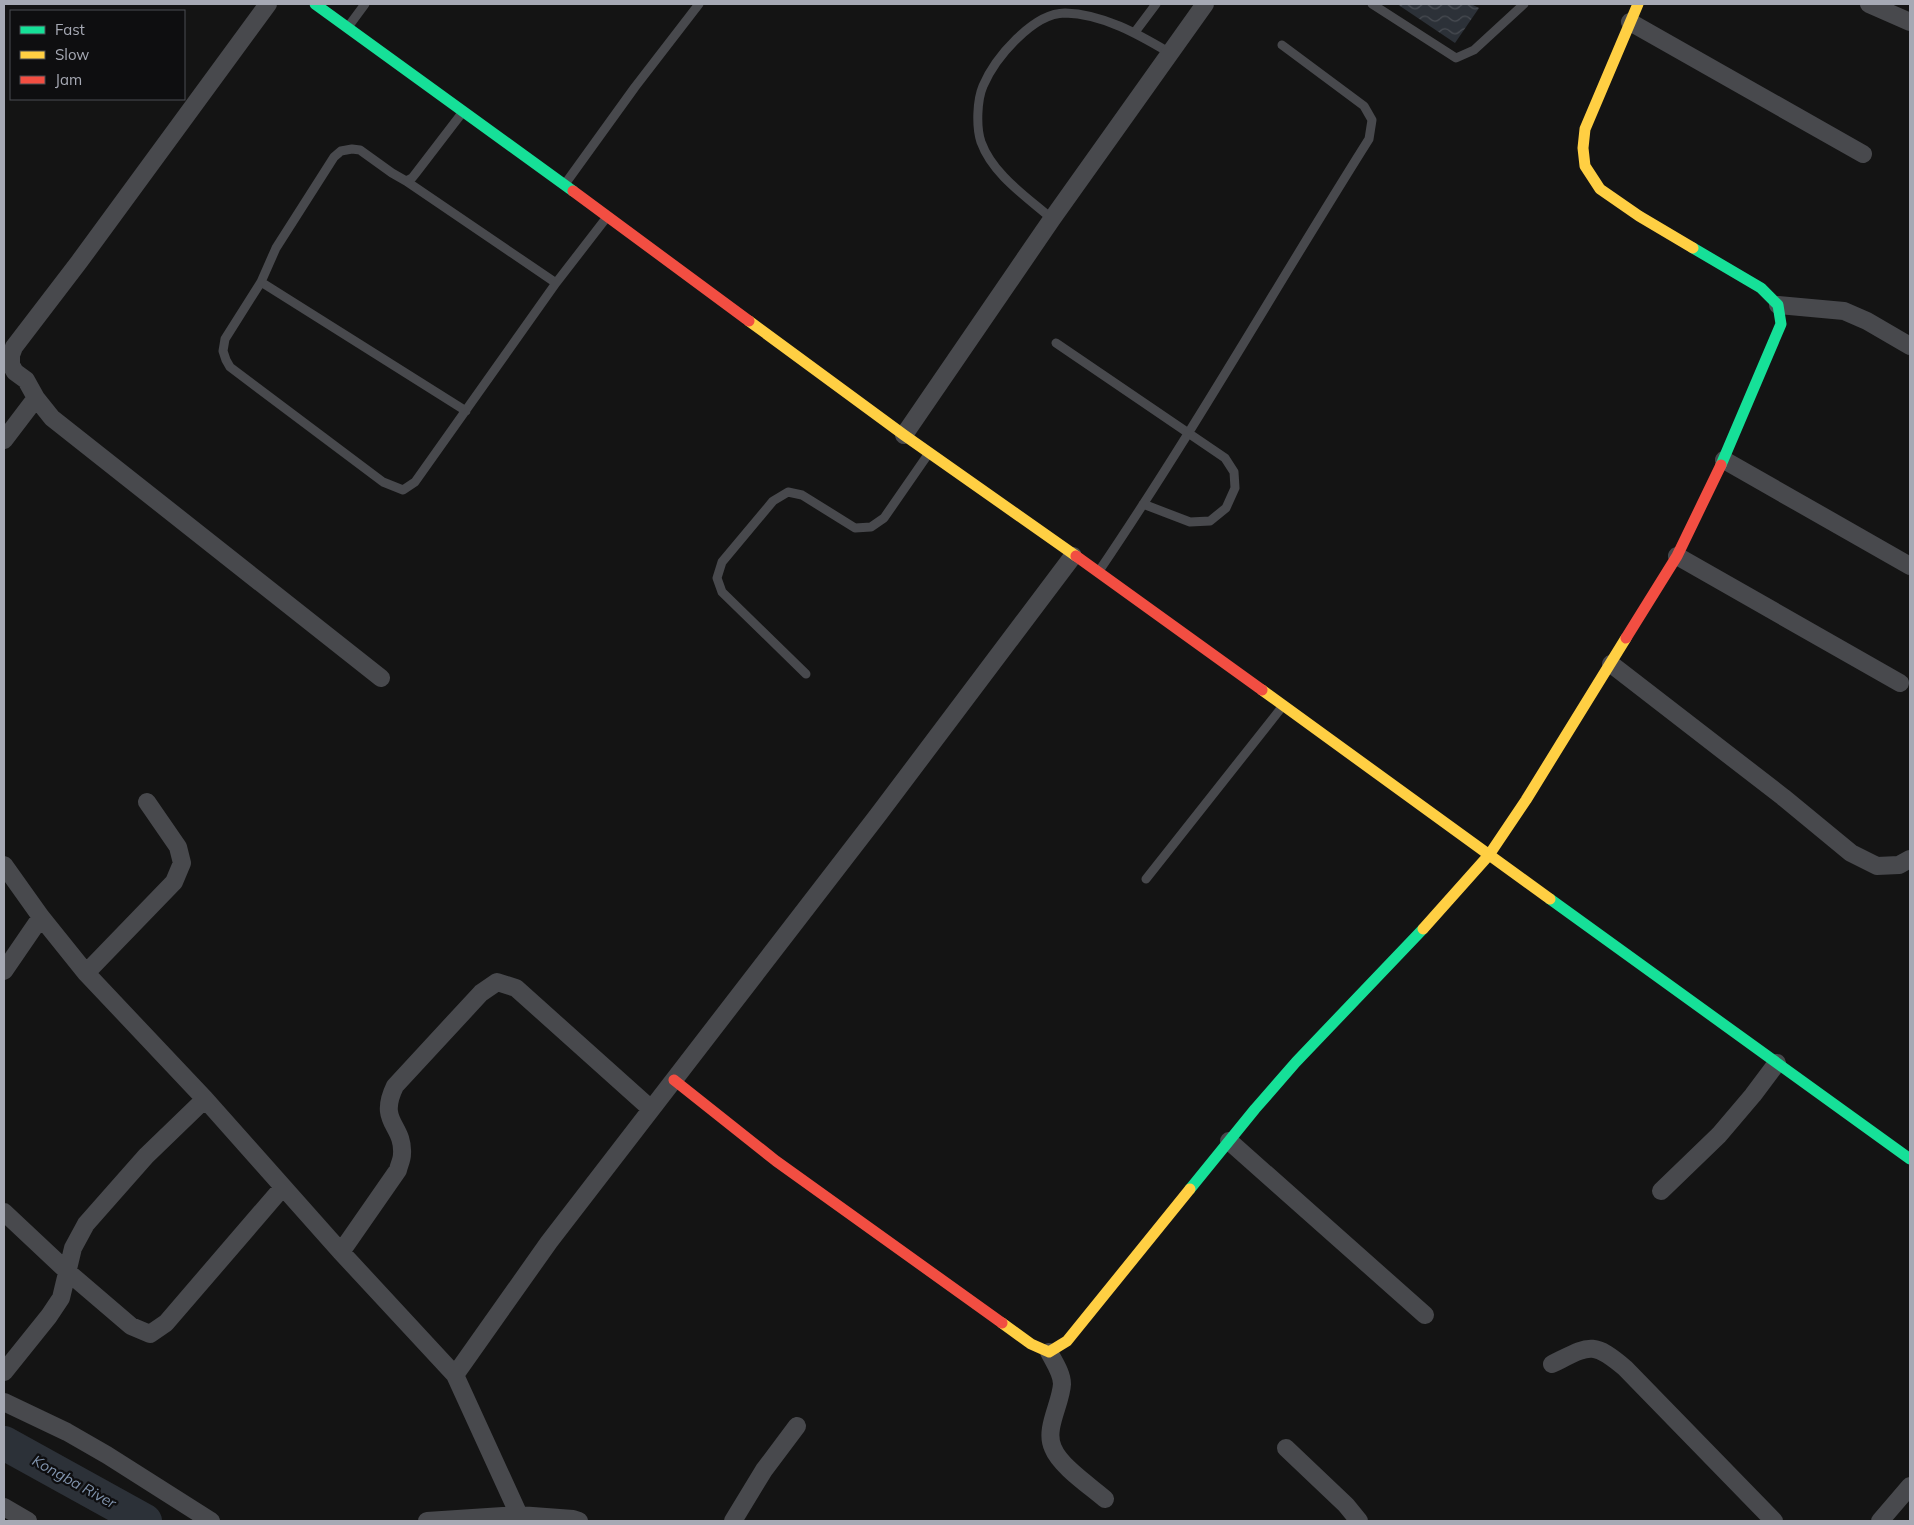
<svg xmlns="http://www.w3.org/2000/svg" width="1914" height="1525" font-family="Mulish,sans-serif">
  <defs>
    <pattern id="water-waves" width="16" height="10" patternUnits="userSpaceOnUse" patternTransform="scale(1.25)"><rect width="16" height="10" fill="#2c3138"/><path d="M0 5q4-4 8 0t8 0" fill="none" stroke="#484c52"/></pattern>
  </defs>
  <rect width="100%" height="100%" fill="#141414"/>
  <path fill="url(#water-waves)" d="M 1397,4 L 1471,4 L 1479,8 L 1455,43 Z"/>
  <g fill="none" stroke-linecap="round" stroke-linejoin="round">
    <path stroke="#2c3138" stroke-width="34" d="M 4,1443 L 145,1521"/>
    <path stroke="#48494d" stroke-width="9" d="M 1372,4 L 1456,58 L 1474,50 L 1524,4
      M 348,27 L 365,4
      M 1135,32 L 1156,4
      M 462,113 L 416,173 L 412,178 L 406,181 L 392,173 L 360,150 L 352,149 L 341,151 L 334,157 L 276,248 L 261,282 L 225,339 L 223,351 L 226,360 L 230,367 L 383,482 L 403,490 L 415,482 L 556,283 L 607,217
      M 406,181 L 556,283
      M 565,184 L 635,87 L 699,4
      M 1052,219 C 1027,197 993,175 981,142 C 976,127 977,100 983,86 C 995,58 1033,13 1065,13 C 1103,14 1138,34 1170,53
      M 261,282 L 466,411
      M 1056,343 L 1225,458 L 1234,472 L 1235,488 L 1226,508 L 1210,521 L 1190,522 L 1143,504
      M 1099,571 C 1194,431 1278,283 1369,139 L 1372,120 L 1364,106 L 1282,45
      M 806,674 L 722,592 L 717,578 L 722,562 L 773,501 L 788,492 L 802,495 L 855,528 L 871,527 L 884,518 L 929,453
      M 1146,879 L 1282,707"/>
    <path stroke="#48494d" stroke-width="18" d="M 268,4 L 79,262 L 14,347 L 11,355 L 11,365 L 15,372 L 26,380 L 36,398 L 52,418 L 381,678
      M 1869,4 L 1910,22
      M 1630,22 L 1863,154
      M 1778,305 L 1844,311 L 1867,321 L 1910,346
      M 904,435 L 1052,219 L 1205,4
      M 4,440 L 36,398
      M 1724,460 L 1910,566
      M 1677,556 L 1900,683
      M 1611,664 L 1783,797 L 1851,853 L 1877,866 L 1899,865 L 1910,859
      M 4,865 L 41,917 L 86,973 L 205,1099 L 341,1252 L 455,1375 L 519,1515 L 520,1521
      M 4,971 L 41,917
      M 86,973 L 174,882 L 182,863 L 178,847 L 147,802
      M 1229,1141 L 1425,1315
      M 1661,1191 L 1719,1135 L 1753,1095 L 1777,1063
      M 4,1212 L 69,1273 L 131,1326 L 150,1334 L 166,1323 L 283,1187
      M 341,1252 L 398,1170 C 399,1165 402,1160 402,1154 C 404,1124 377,1123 395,1086 L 481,993 L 497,982 L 516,988 L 651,1109
      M 1049,1352 C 1054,1362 1062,1373 1062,1384 C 1061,1404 1044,1429 1053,1448 C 1060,1466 1090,1486 1105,1499
      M 1552,1364 C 1589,1346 1592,1340 1625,1368 L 1774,1521
      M 4,1372 L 49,1316 L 61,1298 L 73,1248 L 86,1224 L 146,1156 L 205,1099
      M 455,1375 L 549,1242 L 878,815 L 1073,556
      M 4,1402 L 67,1432 L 107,1455 L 211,1521
      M 1286,1448 L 1346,1505 L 1359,1521
      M 4,1507 L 28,1521
      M 427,1521 L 519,1515 L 573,1519 L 579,1521
      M 733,1521 L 764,1470 L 797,1426
      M 1880,1521 L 1910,1486"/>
    <path stroke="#16e098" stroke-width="11" d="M 315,4 L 573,191
      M 1693,248 L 1761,288 L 1778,305 L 1781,324 L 1721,465
      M 1550,899 L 1910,1159
      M 1190,1189 L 1255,1109 L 1296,1062 L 1423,929"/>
    <path stroke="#ffcf43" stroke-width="11" d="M 1638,4 L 1585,129 L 1583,148 L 1585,166 L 1600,189 L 1639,216 L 1693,248
      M 749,321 L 904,435 L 1076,556
      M 1262,690 L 1550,899
      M 1423,929 L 1489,855 L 1526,800 L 1626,638
      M 1002,1323 L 1031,1344 L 1049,1352 L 1067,1341 L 1190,1189"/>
    <path stroke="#f24e42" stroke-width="11" d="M 573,191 L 749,321
      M 1076,556 L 1262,690
      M 1626,638 L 1677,556 L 1721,465
      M 674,1080 L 776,1161 L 1002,1323"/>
  </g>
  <g text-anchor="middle" stroke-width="4.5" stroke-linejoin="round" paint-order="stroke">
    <g font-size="15" font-style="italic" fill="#8093ac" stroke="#0e0e10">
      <text transform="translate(74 1482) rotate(29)" y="5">Kongba River</text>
    </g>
  </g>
  <rect width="1914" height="1525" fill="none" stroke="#a6a9b4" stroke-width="10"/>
  <rect x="10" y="10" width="175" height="90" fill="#0e0e10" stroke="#4b4c52"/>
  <rect x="20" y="26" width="25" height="8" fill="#16e098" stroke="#4b4c52"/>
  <text x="55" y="35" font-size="15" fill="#a6a9b4">Fast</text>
  <rect x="20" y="51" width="25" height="8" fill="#ffcf43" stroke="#4b4c52"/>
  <text x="55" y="60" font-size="15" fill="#a6a9b4">Slow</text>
  <rect x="20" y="76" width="25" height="8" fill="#f24e42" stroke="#4b4c52"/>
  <text x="55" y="85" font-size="15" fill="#a6a9b4">Jam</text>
</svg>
